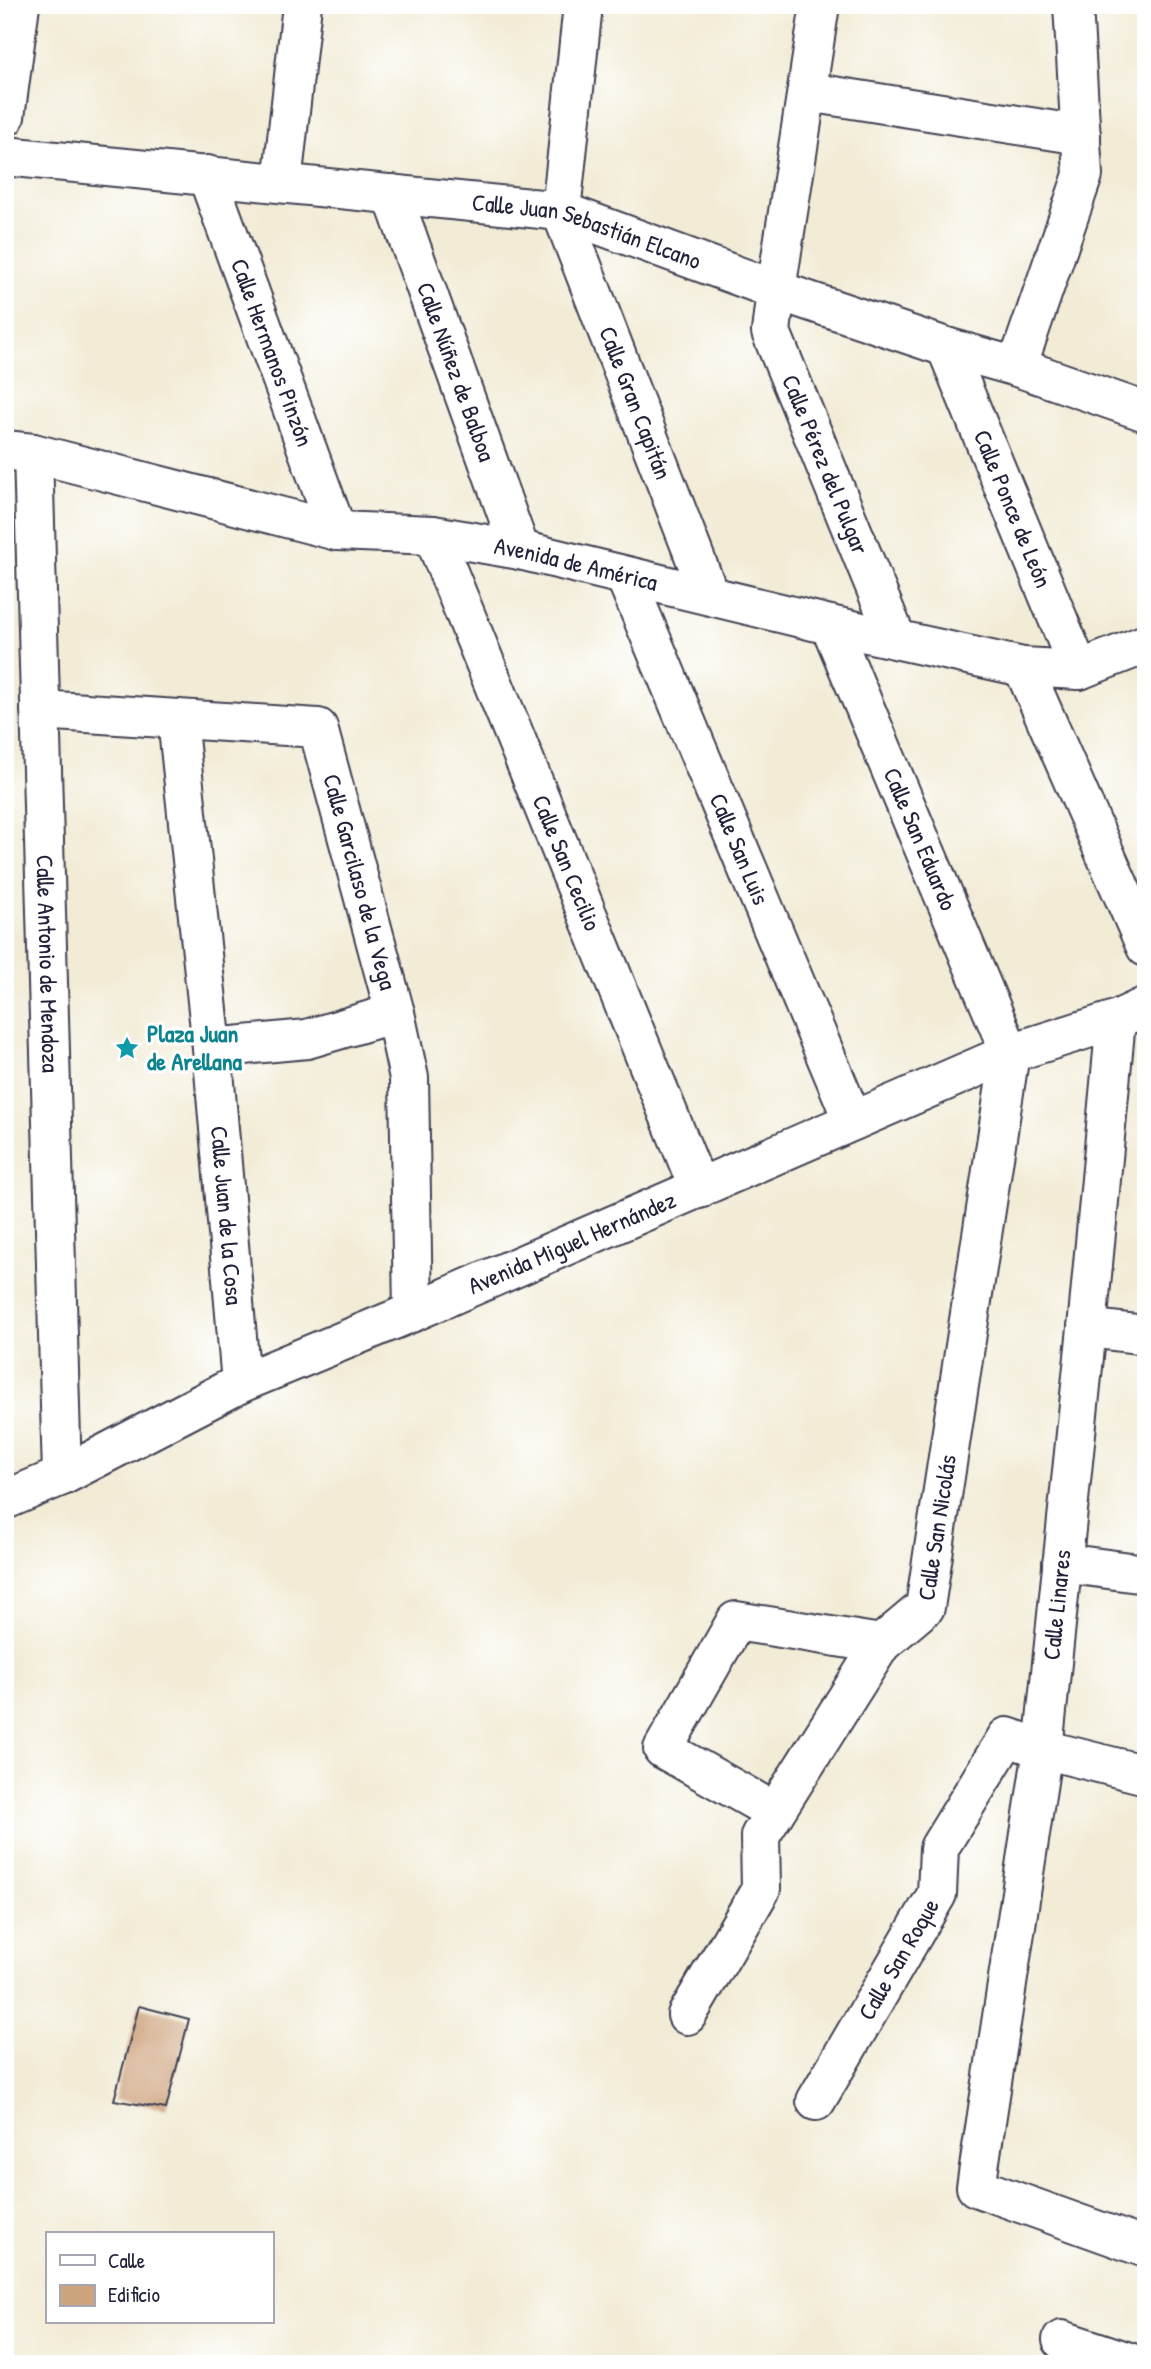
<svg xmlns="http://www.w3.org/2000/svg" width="1151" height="2369" font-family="'Patrick Hand',sans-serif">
  <rect width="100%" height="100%" fill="#fff"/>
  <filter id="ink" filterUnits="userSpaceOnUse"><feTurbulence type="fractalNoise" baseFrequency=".0143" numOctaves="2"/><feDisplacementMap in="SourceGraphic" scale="14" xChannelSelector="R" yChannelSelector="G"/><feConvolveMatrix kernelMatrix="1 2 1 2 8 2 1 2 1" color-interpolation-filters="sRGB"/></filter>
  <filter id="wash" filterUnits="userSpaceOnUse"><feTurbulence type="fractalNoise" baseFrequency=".00686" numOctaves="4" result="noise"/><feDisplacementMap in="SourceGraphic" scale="28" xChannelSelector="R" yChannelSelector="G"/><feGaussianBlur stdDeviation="1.57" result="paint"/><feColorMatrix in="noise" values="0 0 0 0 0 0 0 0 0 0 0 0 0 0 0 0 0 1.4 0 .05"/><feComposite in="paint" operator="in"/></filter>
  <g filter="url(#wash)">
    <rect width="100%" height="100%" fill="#f2ebd5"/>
    <g id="blocks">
      <path fill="#cda37d" d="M 139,2006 L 189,2019 L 166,2109 L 114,2100 Z"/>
    </g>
  </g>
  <g filter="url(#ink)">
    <use href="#blocks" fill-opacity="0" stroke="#414052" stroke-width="2"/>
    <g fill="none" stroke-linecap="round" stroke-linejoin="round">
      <g stroke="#414052" stroke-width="42">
        <g id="minor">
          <path id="s1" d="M 583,5 L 561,211 L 709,594"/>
          <path id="s2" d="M 820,5 L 776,290 L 771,332 L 896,638"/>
          <path d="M 808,92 L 1081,135"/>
          <path d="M 5,117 L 20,5"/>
          <path id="s3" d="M 5,156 L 561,211 L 776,290 L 946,347 L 1017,367 L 1146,412"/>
          <path id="s4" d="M 207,175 L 337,531"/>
          <path d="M 282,183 L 302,5"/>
          <path id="s5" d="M 392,194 L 520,550"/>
          <path id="s6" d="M 946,347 L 1079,670"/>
          <path d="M 1017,367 L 1083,175 L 1073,5"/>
          <path id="s7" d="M 5,450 L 33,453 L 337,531 L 433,535 L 520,550 L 830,625 L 1023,667 L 1079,670 L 1146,644"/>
          <path id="s8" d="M 33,453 L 62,1476"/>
          <path id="s9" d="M 433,535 L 699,1189"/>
          <path id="s10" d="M 625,576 L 853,1121"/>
          <path d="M 1023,667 L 1146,947"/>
          <path id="s11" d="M 40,710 L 318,728 L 395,1013 L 409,1078 L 413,1312"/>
          <path id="s12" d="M 177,719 L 212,1048 L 241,1383"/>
          <path d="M 1116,1020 L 1087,1328 L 1043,1749 L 976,2187 L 1146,2248"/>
          <path d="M 212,1048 L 307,1039 L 395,1013"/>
          <path d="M 1087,1328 L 1146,1335"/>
          <path id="s13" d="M 5,1500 L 62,1476 L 241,1383 L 413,1312 L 1010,1053 L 1116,1020 L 1146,1006"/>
          <path d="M 1062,1563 L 1146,1574"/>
          <path d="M 775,1812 L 663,1749 L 736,1621 L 881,1644"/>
          <path id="s14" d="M 687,2015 L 761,1889 L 760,1836 L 881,1644 L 925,1607 L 1010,1053 L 830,625"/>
          <path id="s15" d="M 816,2101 L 937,1894 L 939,1848 L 1007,1737 L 1043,1749 L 1146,1775"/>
          <path d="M 1062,2340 L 1135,2364"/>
        </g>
      </g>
      <use href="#minor" stroke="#fff" stroke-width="38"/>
    </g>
  </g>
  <defs>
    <g id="sight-bare" transform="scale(1.89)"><path d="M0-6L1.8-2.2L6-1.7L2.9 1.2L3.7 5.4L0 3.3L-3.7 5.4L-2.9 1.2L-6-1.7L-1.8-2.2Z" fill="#0f9aa8" stroke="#fff" stroke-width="2.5" paint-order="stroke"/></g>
  </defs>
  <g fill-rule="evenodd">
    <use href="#sight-bare" x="127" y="1048"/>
  </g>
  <g text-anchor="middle" stroke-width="6" stroke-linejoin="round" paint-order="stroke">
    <g font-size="24" fill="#22223b" stroke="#fff">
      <text dy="8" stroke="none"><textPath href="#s3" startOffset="588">Calle Juan Sebastián Elcano</textPath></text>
      <text dy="8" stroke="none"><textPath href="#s4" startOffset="189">Calle Hermanos Pinzón</textPath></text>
      <text dy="8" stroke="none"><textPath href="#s5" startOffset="189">Calle Núñez de Balboa</textPath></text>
      <text dy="8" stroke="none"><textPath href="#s1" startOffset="413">Calle Gran Capitán</textPath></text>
      <text dy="8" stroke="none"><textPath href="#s2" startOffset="474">Calle Pérez del Pulgar</textPath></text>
      <text dy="8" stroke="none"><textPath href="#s6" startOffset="175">Calle Ponce de León</textPath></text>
      <text dy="8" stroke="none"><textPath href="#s7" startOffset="584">Avenida de América</textPath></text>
      <text transform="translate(920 839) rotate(67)" y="8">Calle San Eduardo</text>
      <text dy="8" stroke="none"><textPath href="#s10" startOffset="296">Calle San Luis</textPath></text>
      <text dy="8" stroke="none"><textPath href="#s9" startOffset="354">Calle San Cecilio</textPath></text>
      <text dy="8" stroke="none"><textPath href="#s11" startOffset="438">Calle Garcilaso de la Vega</textPath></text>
      <text dy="8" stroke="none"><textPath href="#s8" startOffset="511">Calle Antonio de Mendoza</textPath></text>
      <text dy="8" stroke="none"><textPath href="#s12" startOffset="499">Calle Juan de la Cosa</textPath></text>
      <text dy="8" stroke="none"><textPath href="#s13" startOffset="623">Avenida Miguel Hernández</textPath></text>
      <text dy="8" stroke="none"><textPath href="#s14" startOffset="564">Calle San Nicolás</textPath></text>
      <text transform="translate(1057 1605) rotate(-84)" y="8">Calle Linares</text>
      <text dy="8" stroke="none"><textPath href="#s15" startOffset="164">Calle San Roque</textPath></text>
    </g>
    <g font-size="24" font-weight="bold" fill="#0d838f" stroke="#fff" text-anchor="start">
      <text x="147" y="1042">Plaza Juan<tspan x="147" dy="28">de Arellana</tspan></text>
    </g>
  </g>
  <rect width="1151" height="2369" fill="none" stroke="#fff" stroke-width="28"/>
  <rect x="46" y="2232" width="228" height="91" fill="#ffffff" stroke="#a7a7b1" stroke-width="2"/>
  <rect x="60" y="2255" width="35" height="10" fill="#ffffff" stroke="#a7a7b1" stroke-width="2"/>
  <text x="108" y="2268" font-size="21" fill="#22223b">Calle</text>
  <rect x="60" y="2285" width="35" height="21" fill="#cda37d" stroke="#a7a7b1" stroke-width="2"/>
  <text x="108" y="2302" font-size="21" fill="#22223b">Edificio</text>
</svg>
